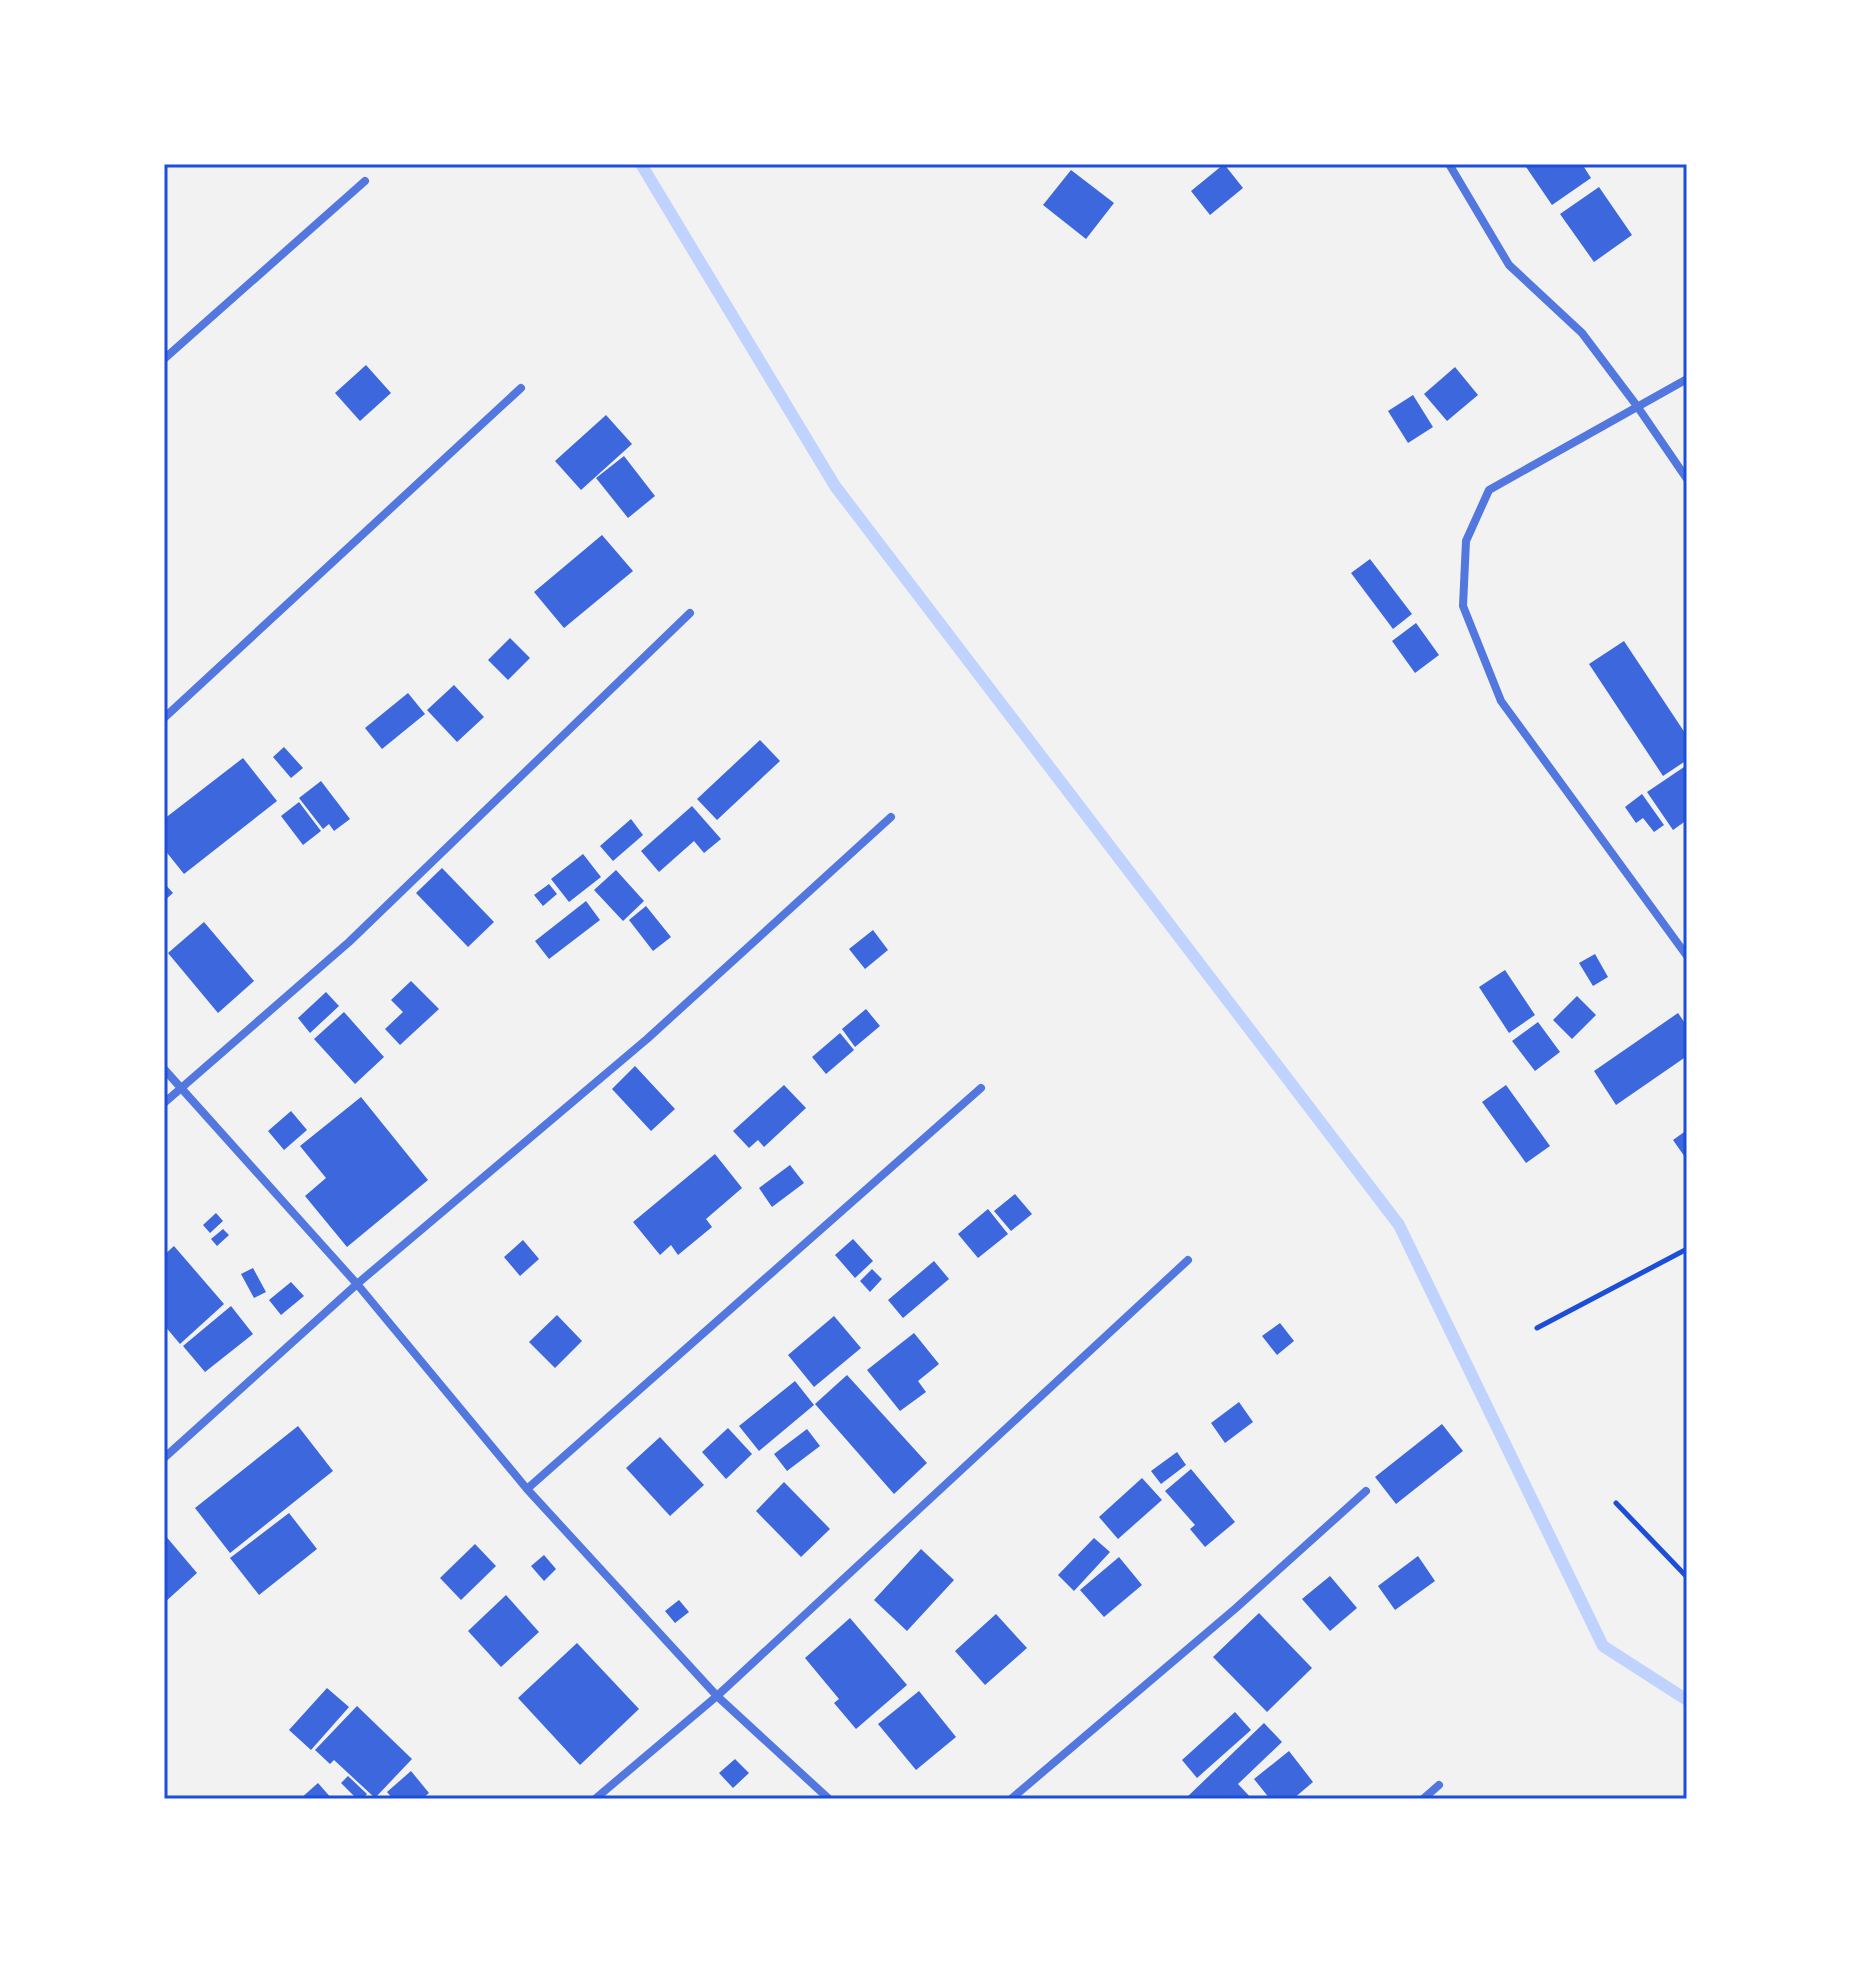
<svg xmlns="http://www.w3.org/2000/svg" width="1851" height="1963" font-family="'PT Sans Narrow',sans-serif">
  <rect width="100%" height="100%" fill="#f2f2f2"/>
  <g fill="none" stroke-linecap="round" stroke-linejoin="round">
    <path stroke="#bfd3fe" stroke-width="12" d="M 641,164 L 835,486 L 1399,1225 L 1603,1646 L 1687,1700"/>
  </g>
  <path fill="#3d67dc" d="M 1224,164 L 1243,188 L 1210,215 L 1191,191 Z
    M 1524,164 L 1582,164 L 1591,178 L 1552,205 Z
    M 1071,170 L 1114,203 L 1086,239 L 1043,205 Z
    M 1599,187 L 1632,235 L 1594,262 L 1560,214 Z
    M 366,365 L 391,393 L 360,421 L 335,393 Z
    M 1455,367 L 1478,395 L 1447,421 L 1424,394 Z
    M 1413,395 L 1433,427 L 1408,443 L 1388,411 Z
    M 606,415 L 632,444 L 581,490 L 555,461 Z
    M 624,456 L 655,496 L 628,518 L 596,478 Z
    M 602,535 L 633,571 L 564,628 L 534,592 Z
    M 1370,559 L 1412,614 L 1393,629 L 1351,573 Z
    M 1416,623 L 1439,655 L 1415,673 L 1392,641 Z
    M 510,638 L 530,658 L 508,680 L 488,660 Z
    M 1624,641 L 1687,736 L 1687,760 L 1663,776 L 1589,664 Z
    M 454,685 L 484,717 L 457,742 L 427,710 Z
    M 408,693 L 425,714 L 382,749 L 365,728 Z
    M 760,740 L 780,761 L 717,820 L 697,799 Z
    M 284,747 L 303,768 L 291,778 L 273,757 Z
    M 243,758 L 277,801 L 184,874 L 164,849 L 164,819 Z
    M 1687,765 L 1687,820 L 1673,830 L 1647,792 Z
    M 321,781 L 350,819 L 334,831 L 329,824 L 323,829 L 299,798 Z
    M 1642,794 L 1664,825 L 1654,832 L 1643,818 L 1636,823 L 1625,807 Z
    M 299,802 L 321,831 L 303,845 L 281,816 Z
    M 692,806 L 721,839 L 704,853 L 694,841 L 659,872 L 641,851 Z
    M 631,819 L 643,835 L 613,861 L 600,846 Z
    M 583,854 L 601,877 L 569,902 L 551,879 Z
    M 442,868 L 494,922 L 468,947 L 416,893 Z
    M 616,870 L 644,901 L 623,921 L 594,890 Z
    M 164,883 L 173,893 L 164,901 Z
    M 549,884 L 557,894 L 543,906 L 534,895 Z
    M 586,901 L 600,920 L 549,959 L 535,941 Z
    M 646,906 L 671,937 L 653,951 L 629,920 Z
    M 204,922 L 254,981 L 218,1013 L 168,953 Z
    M 873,930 L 888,950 L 865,969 L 849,949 Z
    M 1595,954 L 1608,977 L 1593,986 L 1579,963 Z
    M 1505,970 L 1535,1015 L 1509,1033 L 1479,987 Z
    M 411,981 L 439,1009 L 400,1045 L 385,1029 L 403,1012 L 391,1000 Z
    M 326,992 L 339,1006 L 310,1033 L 298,1018 Z
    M 1577,996 L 1596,1015 L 1572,1039 L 1553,1020 Z
    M 866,1009 L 880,1026 L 855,1047 L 842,1029 Z
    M 344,1012 L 384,1057 L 355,1084 L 314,1039 Z
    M 1678,1013 L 1687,1026 L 1687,1056 L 1616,1105 L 1594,1071 Z
    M 1538,1022 L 1560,1052 L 1535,1071 L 1512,1041 Z
    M 840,1033 L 854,1050 L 826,1074 L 812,1057 Z
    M 635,1066 L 675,1109 L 651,1131 L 612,1089 Z
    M 784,1085 L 806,1108 L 764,1147 L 758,1140 L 749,1148 L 733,1131 Z
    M 1506,1085 L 1550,1146 L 1526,1163 L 1482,1102 Z
    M 361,1097 L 428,1180 L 347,1247 L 305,1196 L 326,1178 L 300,1146 Z
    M 291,1111 L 307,1130 L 284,1150 L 268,1131 Z
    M 1687,1130 L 1687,1160 L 1673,1140 Z
    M 715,1154 L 742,1188 L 706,1219 L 712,1227 L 678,1255 L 671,1245 L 660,1255 L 633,1222 Z
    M 790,1165 L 804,1183 L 772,1207 L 759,1188 Z
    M 1015,1194 L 1032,1214 L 1011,1231 L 994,1211 Z
    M 988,1209 L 1008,1234 L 978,1258 L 958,1234 Z
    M 216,1213 L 223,1221 L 210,1233 L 203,1225 Z
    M 223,1229 L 229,1235 L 217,1246 L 211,1239 Z
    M 853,1239 L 873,1261 L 855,1278 L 835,1255 Z
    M 523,1240 L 539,1259 L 520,1276 L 504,1257 Z
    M 174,1246 L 224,1304 L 180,1344 L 164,1325 L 164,1255 Z
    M 934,1261 L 949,1279 L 903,1318 L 888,1300 Z
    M 253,1268 L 266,1292 L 254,1298 L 241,1274 Z
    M 872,1269 L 882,1279 L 870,1292 L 860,1281 Z
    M 291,1282 L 304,1296 L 281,1315 L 269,1300 Z
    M 231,1306 L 253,1334 L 205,1372 L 183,1346 Z
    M 557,1315 L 582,1341 L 555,1368 L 529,1342 Z
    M 834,1316 L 861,1348 L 814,1387 L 788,1355 Z
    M 1280,1323 L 1294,1341 L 1277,1355 L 1262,1336 Z
    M 914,1333 L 939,1364 L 918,1381 L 926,1392 L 900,1411 L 867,1370 Z
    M 847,1375 L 927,1463 L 894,1494 L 815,1404 Z
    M 795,1381 L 814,1405 L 759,1451 L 739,1426 Z
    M 1239,1402 L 1253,1422 L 1225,1443 L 1211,1423 Z
    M 1442,1424 L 1463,1451 L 1396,1504 L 1375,1477 Z
    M 298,1426 L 333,1471 L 230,1553 L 195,1508 Z
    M 728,1428 L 752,1454 L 726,1479 L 702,1452 Z
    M 807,1429 L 820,1446 L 787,1471 L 774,1454 Z
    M 660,1437 L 704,1485 L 670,1516 L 626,1468 Z
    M 1177,1452 L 1186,1465 L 1161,1484 L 1151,1471 Z
    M 1191,1469 L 1235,1522 L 1205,1547 L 1190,1529 L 1195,1525 L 1165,1491 Z
    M 1142,1478 L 1162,1500 L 1118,1539 L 1099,1517 Z
    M 784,1482 L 830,1529 L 801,1557 L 756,1511 Z
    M 289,1513 L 317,1549 L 259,1595 L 230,1558 Z
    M 164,1534 L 197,1573 L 164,1603 Z
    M 1094,1538 L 1110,1552 L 1074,1591 L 1058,1575 Z
    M 475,1544 L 496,1566 L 461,1600 L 440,1578 Z
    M 921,1549 L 954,1580 L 907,1631 L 874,1600 Z
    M 544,1555 L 556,1569 L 544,1581 L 531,1566 Z
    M 1418,1556 L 1435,1581 L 1395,1610 L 1378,1586 Z
    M 1119,1557 L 1142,1585 L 1104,1617 L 1080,1590 Z
    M 1330,1576 L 1357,1608 L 1330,1631 L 1302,1599 Z
    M 506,1595 L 539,1632 L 501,1667 L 468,1631 Z
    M 679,1600 L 689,1612 L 675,1623 L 665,1611 Z
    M 1259,1613 L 1312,1668 L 1267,1712 L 1213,1657 Z
    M 996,1614 L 1027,1648 L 985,1685 L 955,1651 Z
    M 850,1618 L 907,1685 L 856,1729 L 834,1703 L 839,1699 L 805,1658 Z
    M 577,1643 L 639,1709 L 580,1765 L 518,1698 Z
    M 327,1688 L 349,1707 L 311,1750 L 289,1730 Z
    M 919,1691 L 956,1737 L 916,1770 L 878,1724 Z
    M 357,1706 L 412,1759 L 375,1798 L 334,1760 L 330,1764 L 315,1750 Z
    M 1235,1712 L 1251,1730 L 1197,1778 L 1182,1760 Z
    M 1264,1723 L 1282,1742 L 1238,1784 L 1252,1799 L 1185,1799 Z
    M 1289,1751 L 1313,1782 L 1293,1799 L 1270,1799 L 1254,1779 Z
    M 735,1759 L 749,1773 L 733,1788 L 719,1773 Z
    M 411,1771 L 429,1793 L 422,1799 L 393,1799 L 387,1792 Z
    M 348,1776 L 367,1794 L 363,1799 L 357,1799 L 341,1783 Z
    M 318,1783 L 332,1799 L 300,1799 Z"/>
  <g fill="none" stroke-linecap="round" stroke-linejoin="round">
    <path stroke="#1d4ed8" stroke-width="5" d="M 1537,1328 L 1687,1249
      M 1616,1503 L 1687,1577"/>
    <path stroke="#5277de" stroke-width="8" d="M 1449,164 L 1509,265 L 1582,333 L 1637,406 L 1687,479
      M 164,359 L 365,181
      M 1687,379 L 1489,490 L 1466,541 L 1463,606 L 1501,701 L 1687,956
      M 164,718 L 521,388
      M 164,1069 L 357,1284 L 527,1489 L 717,1696 L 829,1799
      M 164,1103 L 349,942 L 690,613
      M 164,1458 L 357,1284 L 647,1039 L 891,817
      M 527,1489 L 981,1088
      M 595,1799 L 717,1696 L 1188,1260
      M 1011,1799 L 1236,1608 L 1366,1491
      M 1423,1799 L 1439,1785"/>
  </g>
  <rect width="1851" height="1963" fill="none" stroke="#ffffff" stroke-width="332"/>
  <rect x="166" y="166" width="1519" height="1631" fill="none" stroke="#1d4ed8" stroke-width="3"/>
</svg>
